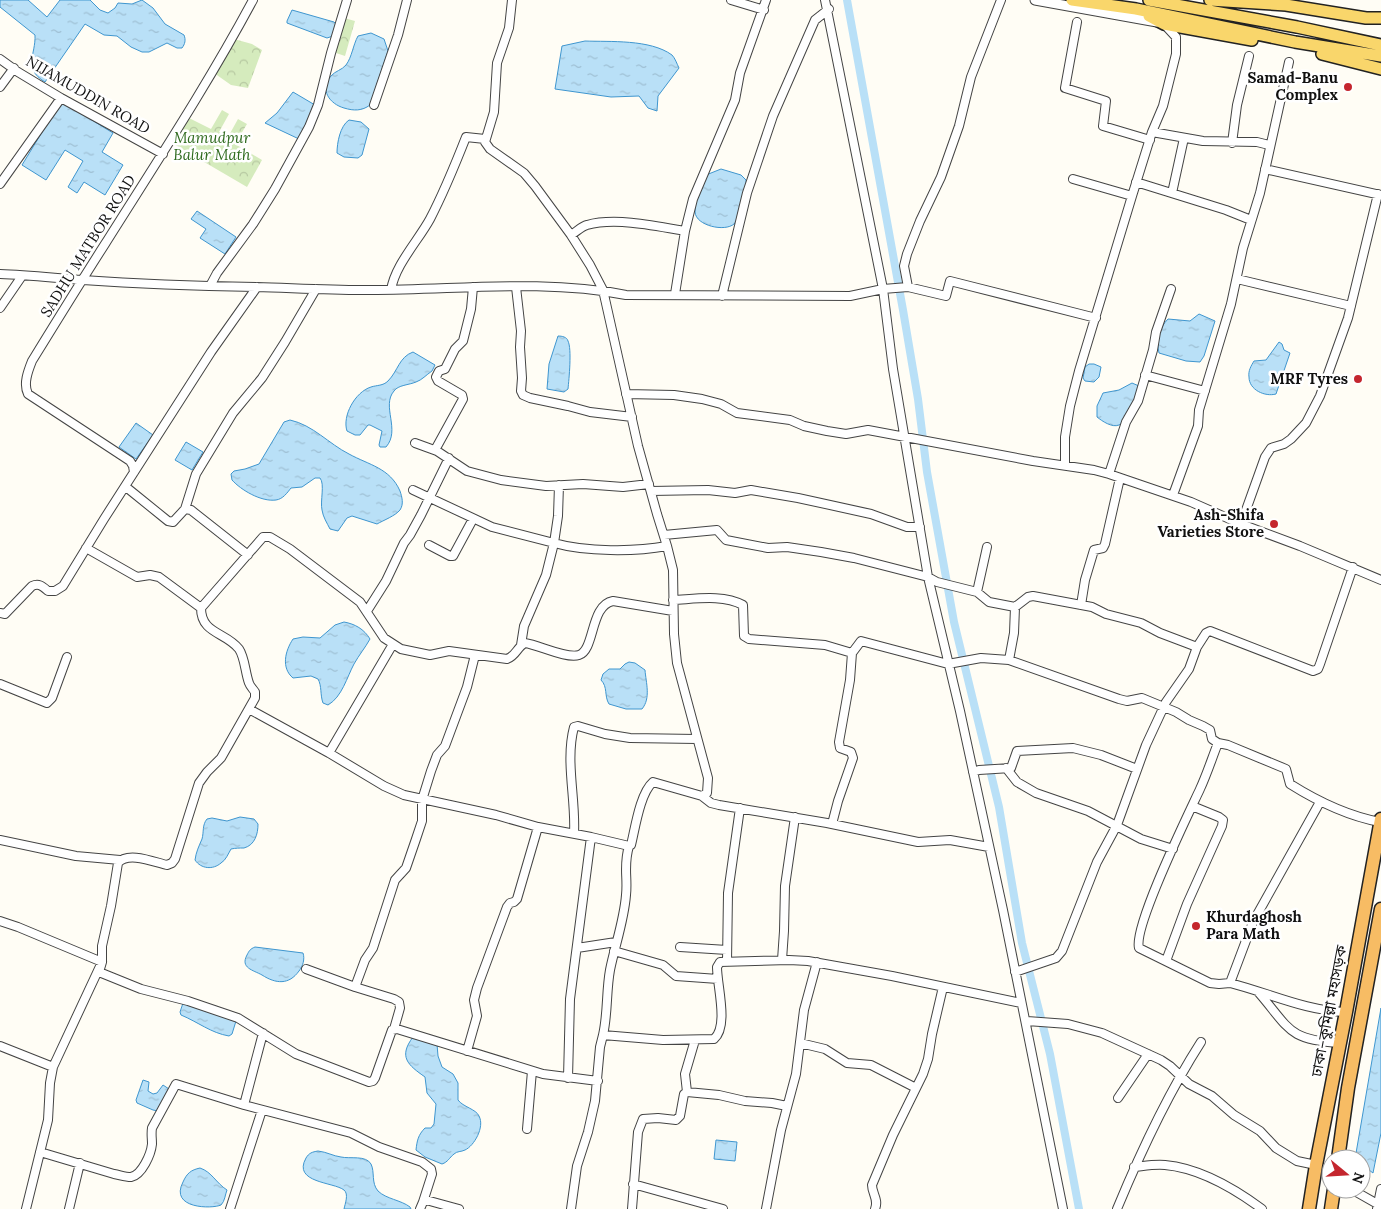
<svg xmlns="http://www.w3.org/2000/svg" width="1381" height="1209" font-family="Lora,'Noto Sans Bengali',serif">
  <defs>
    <pattern id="park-crowns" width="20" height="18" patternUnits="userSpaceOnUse" patternTransform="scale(1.25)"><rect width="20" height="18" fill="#d5ebbd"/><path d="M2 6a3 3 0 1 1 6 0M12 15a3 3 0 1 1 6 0" fill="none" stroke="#b6c8a1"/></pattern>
    <pattern id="water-ripples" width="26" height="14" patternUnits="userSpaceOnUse" patternTransform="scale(1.25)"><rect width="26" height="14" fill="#b9e0f7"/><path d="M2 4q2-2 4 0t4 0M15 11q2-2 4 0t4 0" fill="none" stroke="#9ebfd3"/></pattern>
  </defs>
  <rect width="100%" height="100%" fill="#fffdf5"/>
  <path fill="url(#park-crowns)" d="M 344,18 L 355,21 L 345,56 L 333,52 Z
    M 234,39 L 252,44 L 262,50 L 248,88 L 231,85 L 214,73 Z
    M 222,110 L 229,114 L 219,132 L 228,137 L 238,119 L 247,124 L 235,144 L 262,160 L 247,187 L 170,142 L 187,117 L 211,129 Z"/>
  <path fill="url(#water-ripples)" stroke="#3f96cf" d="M 0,0 L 28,0 L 47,17 L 60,0 L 90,0 L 100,10 L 108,13 L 115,8 L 118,3 L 132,4 L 142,0 L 153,8 L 165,24 L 184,35 C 186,40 185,44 182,48 L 177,48 L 167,43 L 149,52 L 142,52 L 131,47 L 117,36 L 104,35 L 85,24 L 45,82 C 22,68 36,55 35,35 L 0,7 Z
    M 292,10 L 334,22 L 336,24 L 333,36 L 327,38 L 287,23 L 287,21 Z
    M 371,33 L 384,39 L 388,51 L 370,105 C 362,111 354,111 344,108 C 330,104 319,90 331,76 C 335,71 342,70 346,65 C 352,57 353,45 358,36 Z
    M 585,41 C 610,42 650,39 672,55 C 675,58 677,64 679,68 L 658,96 L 657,111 L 648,108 L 639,96 L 611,97 L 555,89 L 562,46 Z
    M 293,92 L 315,105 L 299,139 L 265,123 L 277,113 Z
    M 61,101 L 113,133 L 102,152 L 123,165 L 105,195 L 84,182 L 77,193 L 68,187 L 83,161 L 65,150 L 46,180 L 22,165 Z
    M 349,120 L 361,122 L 369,129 L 362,155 L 358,158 L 344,157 L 337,153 C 337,143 340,126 349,120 Z
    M 721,169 L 741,175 L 746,180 C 747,189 741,218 734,224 C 725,232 696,226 695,212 C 694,200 702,187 706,175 Z
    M 197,211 L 236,237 L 225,254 L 200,238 L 206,229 L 191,219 Z
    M 1199,314 L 1215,321 L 1204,356 L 1200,362 L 1186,361 L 1159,353 C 1156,340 1159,328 1168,319 L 1190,321 Z
    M 558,336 C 562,336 567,337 568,341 C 572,349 569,379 568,389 L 564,392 L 547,389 L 549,364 Z
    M 1279,342 L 1282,344 L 1284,350 L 1290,353 L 1276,394 C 1265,397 1249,390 1249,377 C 1248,371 1251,366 1254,361 L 1266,360 Z
    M 413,352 L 435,365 L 432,371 C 426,375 422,380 416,382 C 409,385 398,385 394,391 C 381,406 401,430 386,447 L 380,447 L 379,445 L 382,431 L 370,425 L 368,425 L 360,435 L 355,435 L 347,431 C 342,416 355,392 371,387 C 377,385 383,386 388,381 C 398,371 399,357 413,352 Z
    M 1089,364 L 1094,364 L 1101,367 L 1099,377 L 1094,382 L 1085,381 L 1083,378 L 1085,367 Z
    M 1132,383 L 1139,386 C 1137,394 1127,422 1119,425 C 1112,428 1102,421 1097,417 L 1097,406 L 1103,393 L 1119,390 Z
    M 290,420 C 313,425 329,444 349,454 C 369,465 390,468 400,491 C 402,497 404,504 400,510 C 395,516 384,520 377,524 L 352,516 L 347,518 L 338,531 L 330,529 C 327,523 323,517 322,510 C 320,501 325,484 320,478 L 315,478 L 302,487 L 291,488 C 287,493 283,499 276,500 C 261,502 241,490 232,480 L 231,474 L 234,471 L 245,469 L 259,464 L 284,422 Z
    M 136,423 L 153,435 L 136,459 L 119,447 Z
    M 186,442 L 203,452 L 192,470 L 175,460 Z
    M 344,622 C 355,624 364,629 370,639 C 365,648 359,655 354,664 C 347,677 342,697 328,705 L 323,703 C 320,695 322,686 318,679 L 311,676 L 293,678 C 281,668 285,651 293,639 L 303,637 L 320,638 L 335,625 Z
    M 629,662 L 635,663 L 645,670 C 646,683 651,698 642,709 L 626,709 L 609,704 C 604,696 608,687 601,680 L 603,674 L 609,669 L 620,669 L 625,664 Z
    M 240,817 L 254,819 L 258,824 C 258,834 255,845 244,848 C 239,848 236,848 231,849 C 228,854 226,860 221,863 C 213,870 201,869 195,860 C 196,852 199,846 202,839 C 204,832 202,825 207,819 L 212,818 L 227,821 Z
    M 255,947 L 303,953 C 305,959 303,966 299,971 C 289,985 276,984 262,975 C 253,970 240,968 247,955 C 249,951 250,949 255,947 Z
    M 183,1003 L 236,1021 L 232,1034 L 229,1036 C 211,1033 198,1022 181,1015 L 180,1012 Z
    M 1381,1008 L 1381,1133 L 1373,1173 L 1361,1164 L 1361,1159 L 1355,1159 Z
    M 413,1037 L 437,1044 L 438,1056 L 442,1067 L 453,1074 L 458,1083 L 458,1100 C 463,1107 476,1109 479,1116 C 485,1127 474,1146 465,1150 C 461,1152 457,1151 454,1154 C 449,1158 448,1162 442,1164 L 425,1157 L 416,1150 C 417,1141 418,1135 425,1128 L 431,1128 L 434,1124 L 436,1104 L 427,1093 L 425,1077 C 408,1065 398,1057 413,1037 Z
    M 143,1080 L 149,1082 L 148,1091 L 153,1094 L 157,1093 L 163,1085 L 169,1089 L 158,1111 L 153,1110 L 137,1103 L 136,1100 Z
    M 716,1140 L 737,1142 L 735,1161 L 714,1159 Z
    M 318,1151 C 327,1152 333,1156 341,1157 C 350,1159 366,1155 371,1164 C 375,1172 371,1183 378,1191 C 386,1199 401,1200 410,1207 L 411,1209 L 344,1209 C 345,1204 349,1194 344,1190 C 334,1182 292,1183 306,1158 C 309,1153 312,1152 318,1151 Z
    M 200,1168 C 212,1172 216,1183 227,1190 C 225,1195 225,1201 221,1205 C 212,1209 169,1209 183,1182 C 187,1173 191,1170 200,1168 Z"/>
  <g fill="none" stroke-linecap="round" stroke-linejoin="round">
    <path stroke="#b9e0f7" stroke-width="8" d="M 847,0 L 903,310 L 918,399 L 927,472 L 954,622 L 999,807 L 1022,943 L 1050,1054 L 1079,1209"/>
    <g stroke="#444" stroke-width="10">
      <path id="minor" d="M 512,0 L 509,28 L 497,63 L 494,112 L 485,142 L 490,149 L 524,173 L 535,186 L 571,235 L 590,265 L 603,290 L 638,446 L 657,514 L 667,546 L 673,570 L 674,634 L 677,663 L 708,778 L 707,793 L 702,796
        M 731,0 L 764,10
        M 825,0 L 883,289 L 908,287 L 946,296 L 950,281 L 1096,318
        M 1077,22 L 1065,88 L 1106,101 L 1103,126 L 1150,140
        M 0,59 L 18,72 L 61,98 L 163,154
        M 0,87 L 14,68
        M 374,105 L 398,35 L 407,0
        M 1152,132 L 1203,141 L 1257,142 L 1269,145
        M 1232,143 L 1237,105 L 1249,56
        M 1265,169 L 1381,195
        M 1073,179 L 1132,196
        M 1136,182 L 1226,210 L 1251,220
        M 0,184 L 61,98
        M 1172,193 L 1184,138
        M 571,235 C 576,232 582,226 587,225 C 615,217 657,226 685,231
        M 0,274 C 28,275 55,278 83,280 C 141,284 199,286 257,287 C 292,288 327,290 362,290 C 451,291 539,278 626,295 L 850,296 L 883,289 L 893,369 L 928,577 L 960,711 L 1003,910 L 1063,1209
        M 1237,279 L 1351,306
        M 210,286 L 217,273 L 253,224 L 275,189 L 309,127 L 318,105 L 331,53 L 347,0
        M 516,287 L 521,331 L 520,347 L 522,378 L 521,391 L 523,395 L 530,398 L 568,406 L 590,412 L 632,417
        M 908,287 L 904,266 L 907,254 L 920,221 L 941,177 L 959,126 L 971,77 L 1001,0
        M 391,290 C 395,265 418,241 430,219 C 444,192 455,165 466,137 L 485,139
        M 675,294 L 685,231 L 693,199 L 735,100 L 740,73 L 766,0
        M 722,296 L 747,193 L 773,116 L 815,20 L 829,9
        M 0,308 L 22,276
        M 1145,375 L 1205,391
        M 626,394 L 674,395 L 702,399 L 721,404 L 737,413 L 790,420 L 804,426 L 827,431 L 846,434 L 868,430 L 1033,461 L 1094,470 L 1109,474 L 1191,502 L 1241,524 L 1300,546 L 1381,580
        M 415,443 L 437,451 L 467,471 L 501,480 L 546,486 L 583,484 L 623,487 L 649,484
        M 435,450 L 463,399 L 462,395 L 438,381 L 436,377 L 439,371 L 445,369 L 455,349 L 463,341 L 471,309 L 473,287
        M 1065,465 L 1065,437 L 1070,406 L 1079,371 L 1132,196 L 1152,132 L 1163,106 L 1176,54 L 1176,37 L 1164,24
        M 134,472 L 133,466 L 130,461 L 28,394 C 23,384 28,371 32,361 C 56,322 80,283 105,244 C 156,163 208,84 253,0
        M 1109,474 L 1126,422 L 1138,401 L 1153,350 L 1156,332 L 1171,289
        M 126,487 L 168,521 L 173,522 L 185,509 L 191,510 L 248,555
        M 413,490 L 492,527 L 554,543 L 558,516 L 559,485
        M 651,491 L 708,490 L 735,493 L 751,490 L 798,498 L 871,514 L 907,527 L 920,527
        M 1173,495 L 1198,426 L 1199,410 L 1231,304 L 1243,248 L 1260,193 L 1289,62
        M 185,509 L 196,474 L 233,413 L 262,378 L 285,342 L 316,289
        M 1241,524 L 1265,457 L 1271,448 L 1284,444 L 1291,439 L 1306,423 L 1320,396 L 1348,318 L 1378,194
        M 664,535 L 717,530 L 726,540 L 768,548 L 787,547 L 821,552 L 854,558 L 928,577 L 937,582 L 977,592 L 989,602 L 1015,607 L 1028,597 L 1033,596 L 1092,607 L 1106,614 L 1141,623 L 1160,633 L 1197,647 L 1206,633 L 1210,631 L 1313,671 L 1318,669 L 1320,664 L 1353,567
        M 429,545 L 450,556 L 453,556 L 473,519
        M 86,548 L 137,577 L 150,575 L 159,577 L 201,608
        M 977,592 L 987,547
        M 673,600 C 695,599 723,594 743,605 L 744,636 L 749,639 L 825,645 L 852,653 L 861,641 L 948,664 L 981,658 L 1009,660 L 1119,699 L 1127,701 L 1142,698 L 1176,712 L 1189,720 L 1203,726 L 1210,730 L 1212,739 L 1218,743 L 1228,745 L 1286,769 L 1290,784 C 1317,801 1348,816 1380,822
        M 1081,605 L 1085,580 L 1094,550 L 1103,548 L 1105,544 L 1120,478
        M 367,611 L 386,581 L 404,543 L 410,535 L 421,515 L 449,458
        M 0,613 L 5,614 L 32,586 C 39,583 42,586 48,591 L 55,591 L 63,586 L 104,519 L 211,352 L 257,287
        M 521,645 L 524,626 L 546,575 L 554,543 C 586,552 635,552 667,546
        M 1009,660 L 1014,633 L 1015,607
        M 0,684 L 47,703 L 52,698 L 67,657
        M 249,709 L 329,753 L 384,786 L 404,795 L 496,815 L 538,827 L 591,837 L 629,846
        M 1218,743 C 1212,758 1207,774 1200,789 C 1188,815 1133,927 1139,948 L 1210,983 L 1219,984 L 1230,983 C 1269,993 1306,1011 1346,1012
        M 329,753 L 393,644
        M 1006,768 L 1017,782 L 1036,793 L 1088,811 L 1141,839 L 1173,849
        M 973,772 L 979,770 L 1011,768 L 1017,751 L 1073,748 L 1101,755 L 1137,769
        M 832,824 L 838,801 L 853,758 L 851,752 L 840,748 L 839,742 L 850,680 L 852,653
        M 574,833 C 576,799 565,761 574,727 L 578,726 L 605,734 L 630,738 L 697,739
        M 0,840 L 76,856 L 120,860
        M 0,921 L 18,927 L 102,962 L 99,972 L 141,989 L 188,1001 L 238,1018 L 296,1054 L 369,1082 L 373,1081 L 375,1078 L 392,1030 L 397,1029 L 543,1074 L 598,1081
        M 680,947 L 727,950
        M 577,948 L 616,942
        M 614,951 L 663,965 L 676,976 L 718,979
        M 782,960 L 784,931 L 785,886 L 795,817
        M 1166,961 L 1187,904 L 1222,826 L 1223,820 L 1219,817 L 1192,806
        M 727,962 L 728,893 L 740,808
        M 306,969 L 355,987
        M 1015,972 L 1056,958 L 1062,951 L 1097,862 L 1117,825 L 1146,745 L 1166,702 L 1189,669 L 1197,647
        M 1230,983 L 1253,922 L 1320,802
        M 1259,993 C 1290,1029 1288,1040 1340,1043
        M 1027,1021 L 1068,1024 L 1102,1033 L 1161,1060 L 1170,1066 L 1189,1084 L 1212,1096 L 1234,1115 L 1260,1131 L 1276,1148 L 1297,1161 L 1316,1165
        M 394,1029 L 400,1008 L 399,1002 L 394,999 L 355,987 L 365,960 L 373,948 L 395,880 L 406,868 L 416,839 L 422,821 L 422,800 L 431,771 L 437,755 L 445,746 L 467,687 L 475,655
        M 263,1033 L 244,1105 L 351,1133 L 379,1147 L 422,1162 L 431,1169 L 432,1174 L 423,1202
        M 603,1035 C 608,1013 606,992 610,970 C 615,945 624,921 626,895 C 628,877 623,866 629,846 L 631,845 C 635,829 640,793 653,782 L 702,796 L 711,803 L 719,805 L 827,823 L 918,842 L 950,840 L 989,847
        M 800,1043 L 825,1049 L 847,1063 L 871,1065 L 916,1088
        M 0,1046 L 53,1067
        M 467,1051 L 477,1016 L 474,1000 L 477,988 L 507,907 L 510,903 L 514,902 L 517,899 L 538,827
        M 568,1078 L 570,999 L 591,837
        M 687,1092 L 685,1074 L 695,1040
        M 1118,1098 L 1148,1054
        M 527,1129 L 532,1071
        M 40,1152 L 114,1174 C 120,1175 125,1177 131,1177 C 142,1175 151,1154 152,1144 C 152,1138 151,1134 152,1128 L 176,1084 L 244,1105
        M 1134,1167 C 1144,1166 1155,1164 1165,1165 C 1199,1168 1235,1189 1262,1209
        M 633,1184 L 723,1209
        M 1351,1189 L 1381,1206
        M 26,1209 L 48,1120 L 50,1083 L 53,1067 L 102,962 L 102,946 L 111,906 L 118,863 C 128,851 154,862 167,865 L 172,863 L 175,859 L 199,783 L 207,772 L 221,758 L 255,698 L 255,692 C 253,689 250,686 249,683 C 245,672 245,658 239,649 C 226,632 201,634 201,608 L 263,537 L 270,537 L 290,549 L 360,602 L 384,638 L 401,649 L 430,655 L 449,651 L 507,659 C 516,656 517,647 525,643 C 539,645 566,659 579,655 C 595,650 590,605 613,601 L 673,611
        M 69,1209 L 80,1163
        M 230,1209 L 262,1110
        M 420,1209 L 423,1202 L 426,1200 L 459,1209
        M 571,1209 L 577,1166 L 588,1132 L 595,1101 L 600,1047 L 603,1035 L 663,1040 L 714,1039 C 729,1026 717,986 717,967 L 720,962 L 789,960 L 808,961 L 892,976 L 1021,1003
        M 632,1209 L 638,1132 L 643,1119 L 658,1118 L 676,1120 L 680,1116 L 684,1094 L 687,1092 L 719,1095 L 745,1101 L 772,1103 L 787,1106
        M 766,1209 L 781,1130 L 796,1074 L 804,1010 L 817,962
        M 875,1209 C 879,1199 872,1194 872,1185 L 893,1135 L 923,1074 L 928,1059 L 932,1034 L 943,987
        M 1117,1209 C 1141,1151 1167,1095 1201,1042
        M 1377,1209 L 1381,1189"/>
    </g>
    <g stroke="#444" stroke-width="11">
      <path id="tertiary" d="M 1035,0 L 1157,22"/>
    </g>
    <g stroke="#222" stroke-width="14">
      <path id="primary" d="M 1072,0 L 1136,9 L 1295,42 L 1381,56
        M 1149,0 L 1297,27 L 1381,45
        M 1210,0 L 1286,5 L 1366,18 L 1381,18
        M 1149,16 L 1164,24 L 1252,40
        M 1322,54 L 1381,69"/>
    </g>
    <g stroke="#222" stroke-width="15">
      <path id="trunk" d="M 1338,1159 L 1348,1088 L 1381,909
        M 1309,1209 L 1316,1165 L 1346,1012 L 1381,819
        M 1331,1209 L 1334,1189"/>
    </g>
    <use href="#minor" stroke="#fff" stroke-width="8"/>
    <use href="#tertiary" stroke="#fff" stroke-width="9"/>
    <use href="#primary" stroke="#f9d66b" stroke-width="11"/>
    <use href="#trunk" stroke="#f7bc64" stroke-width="12"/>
  </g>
  <g fill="#c4262e" stroke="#fff" stroke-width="2">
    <circle cx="1348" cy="87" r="5"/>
    <circle cx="1358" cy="379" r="5"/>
    <circle cx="1274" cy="524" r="5"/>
    <circle cx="1196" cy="926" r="5"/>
  </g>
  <g text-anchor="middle" stroke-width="5" stroke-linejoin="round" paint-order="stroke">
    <g font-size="15" font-weight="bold" fill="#111" stroke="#fff" text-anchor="end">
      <text x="1338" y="83">Samad-Banu<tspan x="1338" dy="17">Complex</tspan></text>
      <text x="1348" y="384">MRF Tyres</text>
      <text x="1264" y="520">Ash-Shifa<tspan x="1264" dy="17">Varieties Store</tspan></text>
      <text x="1206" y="922" text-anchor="start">Khurdaghosh<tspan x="1206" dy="17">Para Math</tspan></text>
    </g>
    <g font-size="15" fill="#111" stroke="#fff">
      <text transform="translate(88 95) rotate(30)" y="5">NIJAMUDDIN ROAD</text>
      <text transform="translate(88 246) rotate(-58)" y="5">SADHU MATBOR ROAD</text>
      <text transform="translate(1329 1011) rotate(-79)" y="5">ঢাকা–কুমিল্লা মহাসড়ক</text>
    </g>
    <g font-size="15" font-style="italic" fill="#2f6b1f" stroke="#fff">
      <text x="212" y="143">Mamudpur<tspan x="212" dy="17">Balur Math</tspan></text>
    </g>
  </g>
  <g transform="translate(1346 1174) rotate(108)"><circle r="24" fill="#ffffff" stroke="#a0a0a0"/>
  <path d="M0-4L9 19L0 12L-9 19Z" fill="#c4262e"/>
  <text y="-8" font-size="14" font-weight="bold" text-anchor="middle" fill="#111111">N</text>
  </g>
</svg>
